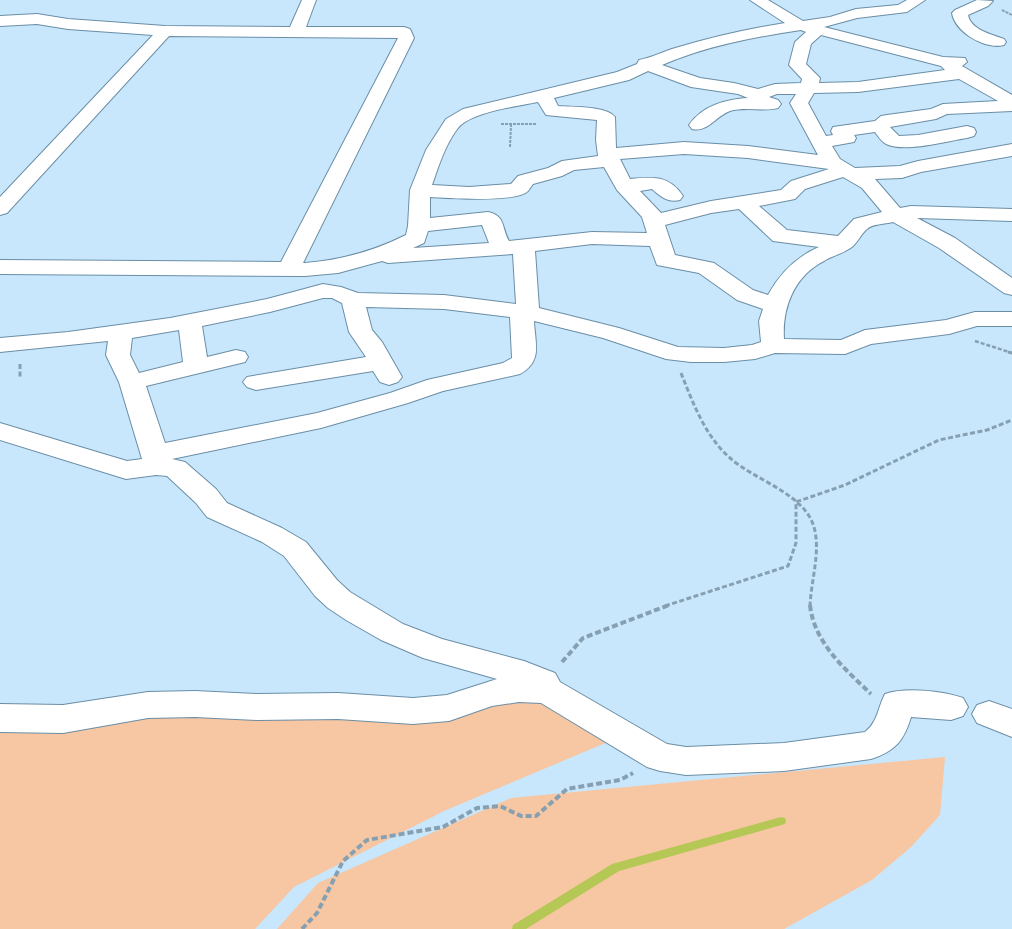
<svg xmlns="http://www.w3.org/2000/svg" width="1012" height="929" font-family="'Public Sans',sans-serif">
  <rect width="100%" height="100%" fill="#c8e7fc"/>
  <path fill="#f7c6a3" d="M 546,698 L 615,739 L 444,811 L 294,887 L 255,929 L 0,929 L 0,730 L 49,734 L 100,720 L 269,712 L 464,709 Z
    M 945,757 L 940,815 L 911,847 L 872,880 L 784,929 L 277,929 L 318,883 L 511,798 Z"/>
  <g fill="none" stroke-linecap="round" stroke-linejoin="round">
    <path fill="#b5c855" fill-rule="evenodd" d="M 781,817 L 785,818 L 786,821 L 785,824 L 619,871 L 526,929 L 512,929 L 513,925 L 612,864 Z"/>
    <g stroke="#6a8ea6" stroke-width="2">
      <path id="street" d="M 302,0 L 316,0 L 306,27 L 404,27 L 410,29 L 414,38 L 303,263 L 305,263 C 342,260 374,251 406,235 L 408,226 L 410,190 L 426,150 L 446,119 L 463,109 L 617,72 L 637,64 L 639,60 C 650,58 660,53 672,49 C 708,38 747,29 785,23 L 750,0 L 768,0 L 803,21 L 830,17 L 856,9 L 898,5 L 907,0 L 925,0 L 907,12 L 857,18 L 824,27 L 943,57 L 965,58 L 967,62 L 962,66 L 1012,95 L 1012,111 L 947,114 L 936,119 L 890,127 L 899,136 L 918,135 L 967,126 L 974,128 L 976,132 L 974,136 L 967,138 C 946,141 905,153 886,144 C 881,141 878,136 875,132 L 854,135 L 856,138 L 854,142 L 832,146 L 840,159 L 855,168 L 900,166 L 918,161 L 1012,144 L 1012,156 L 921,172 L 902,178 L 875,179 L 900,208 L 911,206 L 1012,209 L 1012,221 L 917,218 L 955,238 L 1012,278 L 1012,295 L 1004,293 L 939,248 L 893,222 C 885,224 872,224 867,229 C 861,234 858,242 852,247 C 844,253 832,256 824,261 C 794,276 782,308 784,339 L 841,340 L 865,330 L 946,320 L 975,312 L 1012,312 L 1012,326 L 977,326 L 949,334 L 871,344 L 845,354 L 775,353 L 755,359 L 724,362 L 691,362 L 666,359 L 603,338 L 534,321 C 535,344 543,361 520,374 L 443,391 L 408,403 L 321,428 L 172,459 L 185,462 L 216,489 L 227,503 L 282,528 L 306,542 L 337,580 L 350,592 L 403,624 L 442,639 L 524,661 L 555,673 L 560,682 L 667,744 L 686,747 L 784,743 L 865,732 C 878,722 878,707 885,694 C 906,687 942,691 963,698 L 968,707 L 963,716 L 951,720 L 911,717 C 904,741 895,751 871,759 L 784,771 L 686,775 L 660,771 L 647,767 L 541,703 L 519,702 L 492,706 L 449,721 L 413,724 L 338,719 L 257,720 L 195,717 L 148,718 L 63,733 L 0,732 L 0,704 L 63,705 L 148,692 L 195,691 L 257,694 L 338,693 L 413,698 L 447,695 L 497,679 L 423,658 L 381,640 L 346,620 L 328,608 L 315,596 L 284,556 L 262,542 L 207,517 L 196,503 L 167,476 L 156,475 L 126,479 L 0,440 L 0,423 L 127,461 L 142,459 L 119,382 L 106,355 L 108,341 L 0,352 L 0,338 L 68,332 L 170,318 L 267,299 L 323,284 L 341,287 L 358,293 L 444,295 L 516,304 L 513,254 L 388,263 L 382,261 L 338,273 L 305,276 L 0,274 L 0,260 L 281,262 L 398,38 L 169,36 L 7,213 L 0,215 L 0,197 L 153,35 L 68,29 L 37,24 L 0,26 L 0,16 L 37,14 L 68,19 L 165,26 L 290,27 ZM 801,30 L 806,32 L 795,42 L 789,65 L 802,79 L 801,83 L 775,84 L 758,89 L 734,83 L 700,78 L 662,65 C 706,46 754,37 801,30 ZM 821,35 L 941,66 L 945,70 L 858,82 L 819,83 L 820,78 L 806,64 L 811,44 ZM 648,71 L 691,87 L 738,94 L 748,98 C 726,99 702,106 689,125 L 692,129 C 707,133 716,116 730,111 C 746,106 763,112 778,108 L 781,104 L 778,100 L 769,97 L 777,94 L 796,94 L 790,103 L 818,155 L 748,146 L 684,142 L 616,148 L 615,117 C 607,106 572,107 558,106 L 554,98 L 629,80 ZM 959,79 L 998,101 L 943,104 L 931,109 L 887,115 L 881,116 L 875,121 L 833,127 L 831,131 L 833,135 L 826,136 L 808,103 L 814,93 L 858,92 ZM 538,102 L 546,115 L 597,120 L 596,140 L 598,156 L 562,161 L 548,168 L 518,176 L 511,184 L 469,187 L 432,185 C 439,165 445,145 458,128 C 471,112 518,106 538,102 ZM 684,154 L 748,158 L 829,169 L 791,181 L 781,190 L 711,201 L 661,213 L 640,191 L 652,189 C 661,197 668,203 680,200 L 683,196 C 669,175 653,177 630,179 L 620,159 ZM 604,167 L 617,190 L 642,217 L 647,233 L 592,232 L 509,241 C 501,227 506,216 488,212 L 430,218 L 430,197 C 448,198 516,203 528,191 C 529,190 532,185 533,184 L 562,176 L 574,170 ZM 843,177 L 862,188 L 882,212 L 854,219 L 838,236 L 787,230 L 759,206 L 795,199 L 805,189 ZM 739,209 L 773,241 L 819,247 C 796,257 780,273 768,295 L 753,290 L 714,263 L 675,255 L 665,225 L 711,213 ZM 482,225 L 489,243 L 413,248 L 424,243 L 428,231 ZM 592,244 L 650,246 L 657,265 L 699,273 L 737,300 L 763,309 L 759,321 L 761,342 L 752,345 L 724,348 L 678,347 L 619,328 L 539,308 L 535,251 ZM 323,298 L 332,298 L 342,303 L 349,332 L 366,357 L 247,377 L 243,382 L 247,387 L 256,390 L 373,371 L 380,382 L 389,385 L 398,382 L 402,377 L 382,342 L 372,330 L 366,307 L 444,309 L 510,317 L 512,358 L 503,363 L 427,380 L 390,393 L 317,413 L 165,443 L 146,386 L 245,362 L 248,357 L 245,352 L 236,350 L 207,357 L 202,326 L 270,312 ZM 179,330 L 183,362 L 139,373 L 130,355 L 132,338 Z
        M 977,0 L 993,1 L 988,6 L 968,15 C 971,30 991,34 1004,39 L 1006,42 L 1004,45 C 985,50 955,32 952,13 L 955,10 Z
        M 989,701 L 1012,709 L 1012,737 L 977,723 L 972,714 L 977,705 Z"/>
    </g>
    <path stroke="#87a0b1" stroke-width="2" stroke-dasharray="3 1" stroke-linecap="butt" d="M 1002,10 L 1012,15
      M 501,124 L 537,124
      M 510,147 L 511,125"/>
    <path stroke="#87a0b1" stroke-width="2.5" stroke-dasharray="4 2" stroke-linecap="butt" d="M 975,341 L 1012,353"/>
    <path stroke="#87a0b1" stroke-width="3" stroke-dasharray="5 2.5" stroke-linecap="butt" d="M 1008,352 L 1012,353
      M 20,364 L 20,379
      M 681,373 C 693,403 705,436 730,458 C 754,480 804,493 814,527 C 821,552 811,580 810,606
      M 665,606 L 788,566 L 796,543 L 796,502 L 845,485 L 939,440 L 987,430 L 1012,420"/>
    <path stroke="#87a0b1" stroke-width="4" stroke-dasharray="6 3" stroke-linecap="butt" d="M 810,605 C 814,643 845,669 871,694
      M 562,662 L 583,638 L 669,605
      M 302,929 L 317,913 L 343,861 L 367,840 L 443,827 L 477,808 L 500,806 L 521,816 L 536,816 L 567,789 L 620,780 L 633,773"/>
    <use href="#street" fill="#fff" fill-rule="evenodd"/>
  </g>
</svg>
